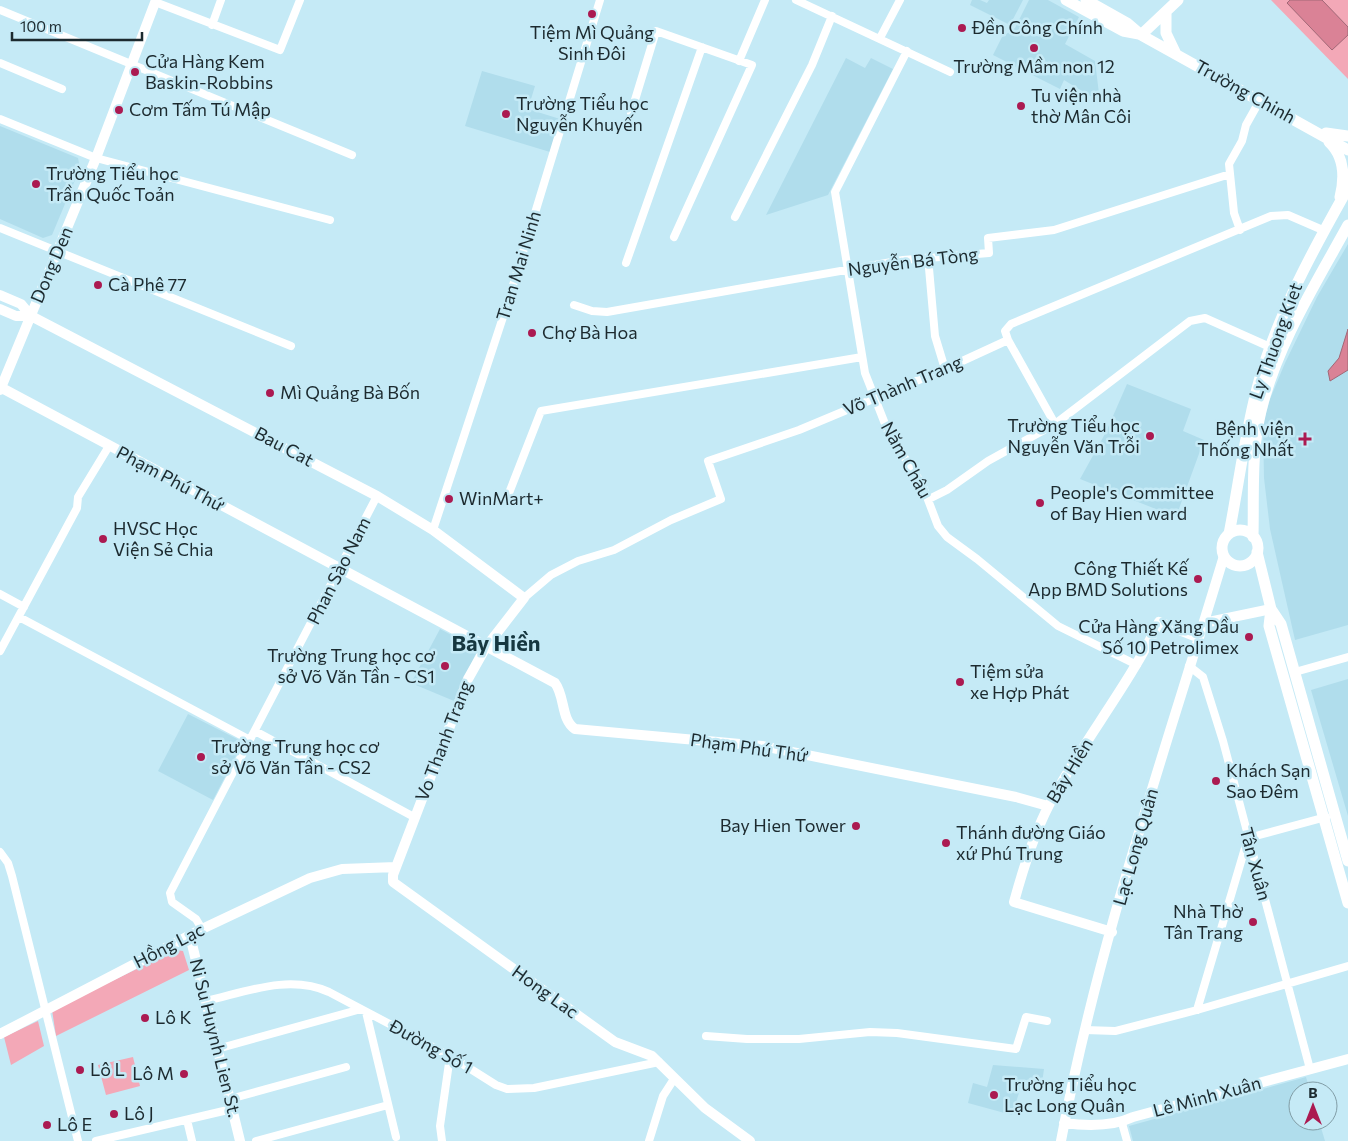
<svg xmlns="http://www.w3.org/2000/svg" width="1348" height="1141" font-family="Commissioner,sans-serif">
  <rect width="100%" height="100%" fill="#c5eaf6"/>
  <path fill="#b0ddec" d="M 972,0 L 980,0 L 987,3 L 989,0 L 1023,0 L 1010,25 L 970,5 Z
    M 1029,0 L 1048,0 L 1079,17 L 1065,44 L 1095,61 L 1100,102 L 1064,80 L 1060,89 L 993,55 L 1002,37 L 1015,28 Z
    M 846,58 L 865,68 L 871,58 L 893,69 L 828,195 L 766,215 Z
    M 482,71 L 535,86 L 528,109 L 560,119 L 550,152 L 465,126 Z
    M 0,126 L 78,158 L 80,168 L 52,235 L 43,238 L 0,219 Z
    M 1348,244 L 1348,625 L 1295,640 L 1270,529 L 1264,478 L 1263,424 L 1270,399 L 1285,363 L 1317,297 Z
    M 1127,384 L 1191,409 L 1183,431 L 1204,440 L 1176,517 L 1080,479 L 1106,432 Z
    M 440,629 L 478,649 L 454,701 L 411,683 Z
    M 1348,679 L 1348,816 L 1311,690 Z
    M 188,714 L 243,742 L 213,800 L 158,771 Z
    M 993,1065 L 1044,1069 L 1042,1083 L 1023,1080 L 1012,1115 L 968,1103 L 973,1083 L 987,1087 Z
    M 1306,1077 L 1310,1091 L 1298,1091 L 1298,1121 L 1319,1121 L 1325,1141 L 1133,1141 L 1129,1126 Z"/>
  <path fill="#f3a8b7" d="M 1271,0 L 1348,0 L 1348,79 Z
    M 176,950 L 183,951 L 189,970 L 56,1036 L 52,1010 Z
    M 38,1021 L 44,1046 L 11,1065 L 4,1037 Z
    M 133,1057 L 140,1086 L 106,1095 L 98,1065 Z"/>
  <path fill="#da8296" stroke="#a16877" d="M 1290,0 L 1322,0 L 1348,27 L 1348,35 L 1332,50 L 1287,3 Z
    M 1348,329 L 1348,370 L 1330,381 L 1328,371 L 1339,358 Z"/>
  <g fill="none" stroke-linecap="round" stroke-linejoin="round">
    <path stroke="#fff" stroke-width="8" d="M 796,0 L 950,72
      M 155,2 L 280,50 L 300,0
      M 0,10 L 352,155
      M 212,25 L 221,0
      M 880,38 L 900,0
      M 907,51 L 835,192 L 865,373 L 889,434 L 922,484 L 938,526 L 947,537 L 977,559 L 1058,626 L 1137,665
      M 739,61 L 765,0
      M 0,63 L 62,89
      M 631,113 L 656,31 L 752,65 L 674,237
      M 0,119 L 96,158 L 330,220
      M 735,217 L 812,65 L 832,16
      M 0,228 L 291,346
      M 1240,230 L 1234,213 L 1229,164 L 1242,141 L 1246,125 L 1260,100
      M 928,257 L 935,336 L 945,369
      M 626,263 L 702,47
      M 574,305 L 592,311 L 607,312 L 903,260 L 989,253 L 988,238 L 1054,230 L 1230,174
      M 1008,340 L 1055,424
      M 509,493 L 541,411 L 862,357
      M 929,499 L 947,490 L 988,461 L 1055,424 L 1190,321 L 1205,318 L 1270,347
      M 433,530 L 506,308 L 600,0
      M 0,594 L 24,607
      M 524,598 L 551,575 L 578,561 L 614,550 L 671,520 L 721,499 L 708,461 L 799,430 L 945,369 L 1008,340 L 1005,331 L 1011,324 L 1271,216 L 1288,215 L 1325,231
      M 19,617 L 250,740
      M 0,651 L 77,508 L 78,497 L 109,446
      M 1189,666 L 1203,677 L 1223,741 L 1310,1069
      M 1295,672 L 1348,657
      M 255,731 L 414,817
      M 0,852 L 8,863 L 12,876 L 78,1141
      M 202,929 L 196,919 L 172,902 L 170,893 L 377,496
      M 206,1001 C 246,992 289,974 329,992 L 450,1056 L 496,1085 L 507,1089 L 534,1088 L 659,1062
      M 1197,1010 L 1248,838 L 1326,817
      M 366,1012 L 396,1137
      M 1085,1030 L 1115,1031 L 1197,1010 L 1348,966
      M 706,1036 L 747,1039 L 799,1039 L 870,1032 L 897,1033 L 1016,1049 L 1026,1017 L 1047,1021
      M 217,1049 L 361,1009
      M 230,1099 L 346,1067
      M 187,1120 L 192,1141
      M 1122,1123 L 1127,1141
      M 96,1141 L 232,1109
      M 256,1141 L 388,1105
      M 442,1141 L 440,1126 L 450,1056
      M 649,1141 L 663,1096 L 674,1079"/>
    <path stroke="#fff" stroke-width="10" d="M 0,295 L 21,304 L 31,316 L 377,496 L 433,530 L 524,598 L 486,647 L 468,679 L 393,875 L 393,882 L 615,1042 L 652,1056 L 705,1108 L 750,1141
      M 0,309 L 16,316 L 31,316
      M 0,387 L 555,683 C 565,696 561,720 575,729 L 762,746 L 1016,797 L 1048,806
      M 0,390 L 96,158 L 156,0
      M 1204,623 L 1271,609
      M 1112,932 L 1014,902 C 1023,869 1033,836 1049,805 C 1082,742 1128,687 1159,622 L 1197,637
      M 190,936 L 240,1141
      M 0,1034 L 202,929 L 310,878 L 342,869 L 396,867
      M 1064,1123 C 1087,1126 1112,1127 1133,1117 L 1348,1059
      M 1061,1141 C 1098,942 1166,749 1224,556"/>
    <path stroke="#fff" stroke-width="11" d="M 1066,0 L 1123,31 L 1139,34
      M 1086,0 L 1127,23 L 1141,35 L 1348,150
      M 1166,12 L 1166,33 L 1176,54
      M 1141,35 L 1178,0
      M 1326,133 L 1348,136
      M 1329,142 C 1345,157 1345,177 1340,197
      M1222 548a18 18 0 1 1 36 0a18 18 0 1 1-36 0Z
      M 1229,534 C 1239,483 1245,431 1259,381 C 1279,312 1313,250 1348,188
      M 1253,537 C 1254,495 1251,452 1261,411 C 1277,345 1315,285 1348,225
      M 1257,552 L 1271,609 L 1269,626 L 1348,903
      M 1271,609 L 1281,624 L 1348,861"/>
  </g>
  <g fill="#ab1a51" stroke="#c5eaf6" stroke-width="2">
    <circle cx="592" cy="14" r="5"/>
    <circle cx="962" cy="28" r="5"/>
    <circle cx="1034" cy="48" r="5"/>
    <circle cx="135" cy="72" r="5"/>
    <circle cx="1021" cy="106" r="5"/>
    <circle cx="119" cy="110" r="5"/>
    <circle cx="506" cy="114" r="5"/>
    <circle cx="36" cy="184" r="5"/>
    <circle cx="98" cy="285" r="5"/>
    <circle cx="532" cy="333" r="5"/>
    <circle cx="270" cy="393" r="5"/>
    <circle cx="1150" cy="436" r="5"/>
    <path d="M1302.5 431.5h5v5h5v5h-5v5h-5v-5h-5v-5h5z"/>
    <circle cx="449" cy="499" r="5"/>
    <circle cx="1040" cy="503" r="5"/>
    <circle cx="103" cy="539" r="5"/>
    <circle cx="1198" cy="579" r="5"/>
    <circle cx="1249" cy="637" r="5"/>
    <circle cx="445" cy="666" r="5"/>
    <circle cx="960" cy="682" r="5"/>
    <circle cx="201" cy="757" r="5"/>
    <circle cx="1216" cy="781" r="5"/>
    <circle cx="856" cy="826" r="5"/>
    <circle cx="946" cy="843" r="5"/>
    <circle cx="1253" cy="922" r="5"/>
    <circle cx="145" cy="1018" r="5"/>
    <circle cx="80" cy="1070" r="5"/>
    <circle cx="184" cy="1074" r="5"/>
    <circle cx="994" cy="1095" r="5"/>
    <circle cx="114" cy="1114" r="5"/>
    <circle cx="47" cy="1125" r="5"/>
  </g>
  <g text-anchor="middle" stroke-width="5" stroke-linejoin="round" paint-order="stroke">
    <g font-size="18" fill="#1c2a2f" stroke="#c5eaf6" text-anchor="start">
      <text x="972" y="34">Đền Công Chính</text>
      <text x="592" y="39" text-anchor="middle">Tiệm Mì Quảng<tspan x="592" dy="21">Sinh Đôi</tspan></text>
      <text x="145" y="68">Cửa Hàng Kem<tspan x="145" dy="21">Baskin-Robbins</tspan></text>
      <text x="1034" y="73" text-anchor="middle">Trường Mầm non 12</text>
      <text x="1031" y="102">Tu viện nhà<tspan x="1031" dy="21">thờ Mân Côi</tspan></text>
      <text x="516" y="110">Trường Tiểu học<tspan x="516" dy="21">Nguyễn Khuyến</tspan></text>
      <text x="129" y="116">Cơm Tấm Tú Mập</text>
      <text x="46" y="180">Trường Tiểu học<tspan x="46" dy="21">Trần Quốc Toản</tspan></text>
      <text x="108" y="291">Cà Phê 77</text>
      <text x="542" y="339">Chợ Bà Hoa</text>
      <text x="280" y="399">Mì Quảng Bà Bốn</text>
      <text x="1140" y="432" text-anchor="end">Trường Tiểu học<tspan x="1140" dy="21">Nguyễn Văn Trỗi</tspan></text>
      <text x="1294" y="435" text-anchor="end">Bệnh viện<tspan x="1294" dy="21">Thống Nhất</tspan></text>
      <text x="1050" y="499">People's Committee<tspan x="1050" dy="21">of Bay Hien ward</tspan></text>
      <text x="459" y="505">WinMart+</text>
      <text x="113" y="535">HVSC Học<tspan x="113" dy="21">Viện Sẻ Chia</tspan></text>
      <text x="1188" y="575" text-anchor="end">Công Thiết Kế<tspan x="1188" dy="21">App BMD Solutions</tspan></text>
      <text x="1239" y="633" text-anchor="end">Cửa Hàng Xăng Dầu<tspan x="1239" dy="21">Số 10 Petrolimex</tspan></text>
      <text x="435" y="662" text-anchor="end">Trường Trung học cơ<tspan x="435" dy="21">sở Võ Văn Tần - CS1</tspan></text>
      <text x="970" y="678">Tiệm sửa<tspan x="970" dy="21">xe Hợp Phát</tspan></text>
      <text x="211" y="753">Trường Trung học cơ<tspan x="211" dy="21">sở Võ Văn Tần - CS2</tspan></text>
      <text x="1226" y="777">Khách Sạn<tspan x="1226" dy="21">Sao Đêm</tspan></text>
      <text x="846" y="832" text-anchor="end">Bay Hien Tower</text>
      <text x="956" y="839">Thánh đường Giáo<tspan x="956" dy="21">xứ Phú Trung</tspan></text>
      <text x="1243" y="918" text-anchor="end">Nhà Thờ<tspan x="1243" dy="21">Tân Trang</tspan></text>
      <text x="155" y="1024">Lô K</text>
      <text x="90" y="1076">Lô L</text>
      <text x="174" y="1080" text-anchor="end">Lô M</text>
      <text x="1004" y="1091">Trường Tiểu học<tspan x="1004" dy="21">Lạc Long Quân</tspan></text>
      <text x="124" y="1120">Lô J</text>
      <text x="57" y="1131">Lô E</text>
    </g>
    <g font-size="18" fill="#1c2a2f" stroke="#c5eaf6">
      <text transform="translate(1245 92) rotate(29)" y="6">Trường Chinh</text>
      <text transform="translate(913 262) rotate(-7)" y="6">Nguyễn Bá Tòng</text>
      <text transform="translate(52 265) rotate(-67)" y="6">Dong Den</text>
      <text transform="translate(519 266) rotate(-73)" y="6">Tran Mai Ninh</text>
      <text transform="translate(1276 341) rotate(-70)" y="6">Ly Thuong Kiet</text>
      <text transform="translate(903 386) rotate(-23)" y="6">Võ Thành Trang</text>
      <text transform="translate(284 447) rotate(28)" y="6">Bau Cat</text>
      <text transform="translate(906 460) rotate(61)" y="6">Năm Châu</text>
      <text transform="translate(170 479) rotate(28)" y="6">Phạm Phú Thứ</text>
      <text transform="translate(339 571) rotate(-63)" y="6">Phan Sào Nam</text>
      <text transform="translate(444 741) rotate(-69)" y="6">Vo Thanh Trang</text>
      <text transform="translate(749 748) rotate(8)" y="6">Phạm Phú Thứ</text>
      <text transform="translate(1070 771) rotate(-59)" y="6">Bảy Hiền</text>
      <text transform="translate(1136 847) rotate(-74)" y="6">Lạc Long Quân</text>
      <text transform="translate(1255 864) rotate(75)" y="6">Tân Xuân</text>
      <text transform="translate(169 946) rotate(-27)" y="6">Hồng Lạc</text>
      <text transform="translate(545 992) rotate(36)" y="6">Hong Lac</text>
      <text transform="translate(215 1038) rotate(76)" y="6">Ni Su Huynh Lien St.</text>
      <text transform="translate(431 1047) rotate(29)" y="6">Đường Số 1</text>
      <text transform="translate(1207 1097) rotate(-15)" y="6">Lê Minh Xuân</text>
    </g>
    <g font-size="22" font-weight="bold" fill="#163740" stroke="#c5eaf6">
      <text x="496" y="651">Bảy Hiền</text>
    </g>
  </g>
  <g transform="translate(1313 1106)"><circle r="24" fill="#c5eaf6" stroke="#819da6"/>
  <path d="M0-4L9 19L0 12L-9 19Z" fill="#ab1a51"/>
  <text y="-8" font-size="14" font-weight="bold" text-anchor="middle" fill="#1c2a2f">B</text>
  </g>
  <path d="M12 32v8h130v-8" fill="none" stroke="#1c2a2f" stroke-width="2.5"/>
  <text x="20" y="32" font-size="15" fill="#1c2a2f" stroke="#c5eaf6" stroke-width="4" paint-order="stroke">100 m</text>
</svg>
